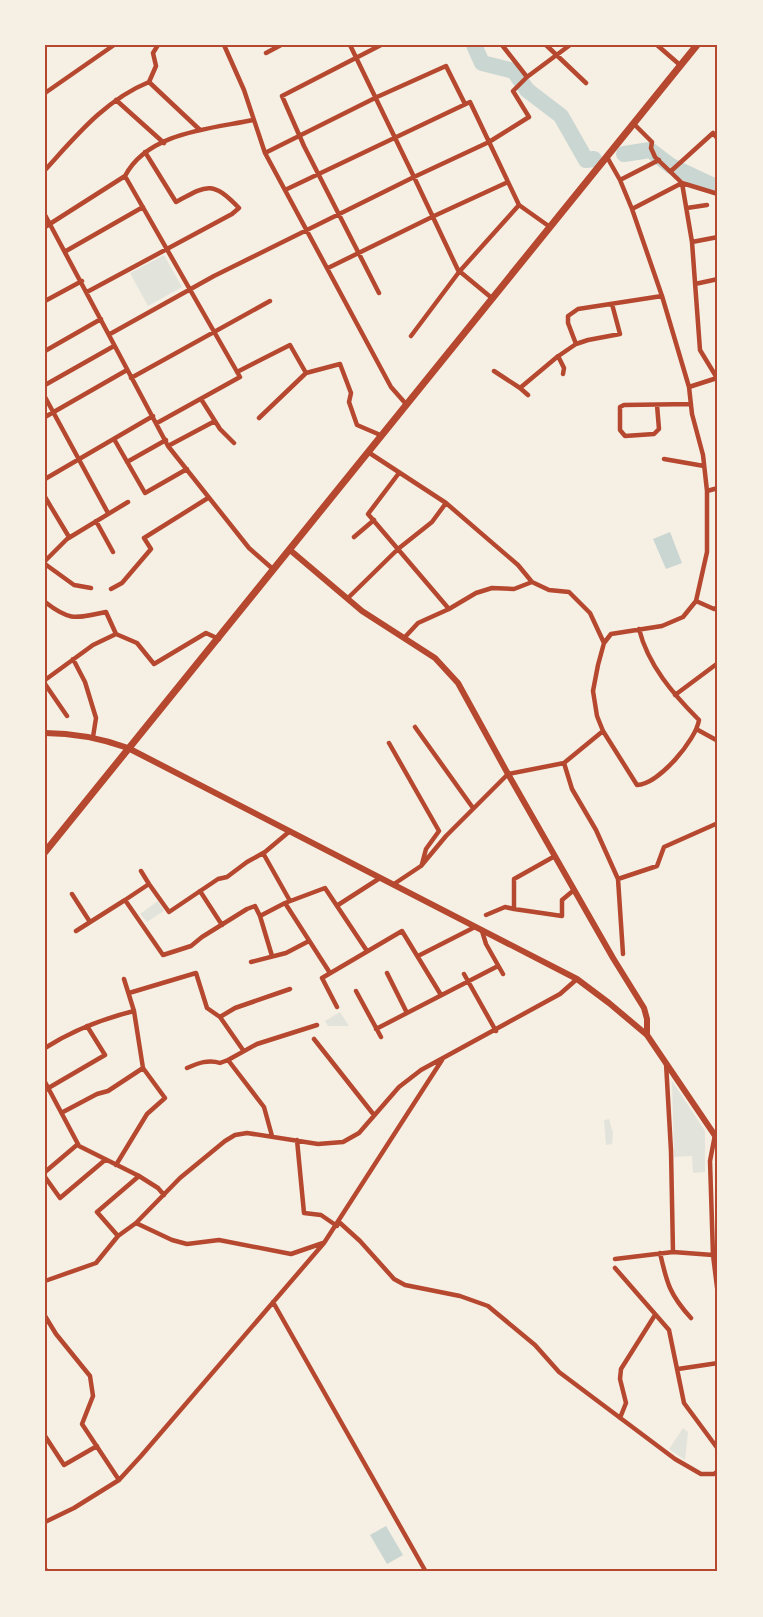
<svg xmlns="http://www.w3.org/2000/svg" width="763" height="1617" font-family="Roboto,sans-serif">
  <rect width="100%" height="100%" fill="#f6efe4"/>
  <path fill="#e2e4dc" d="M 164,255 L 182,287 L 148,306 L 130,273 Z
    M 158,901 L 164,911 L 147,922 L 140,914 Z
    M 340,1012 L 349,1026 L 328,1026 L 325,1021 Z
    M 672,1081 L 705,1131 L 705,1172 L 693,1173 L 692,1156 L 674,1157 Z
    M 609,1119 L 613,1133 L 612,1144 L 606,1145 L 604,1120 Z
    M 683,1428 L 688,1432 L 685,1460 L 669,1449 Z"/>
  <path fill="#c9d6d2" d="M 670,532 L 682,563 L 666,569 L 653,539 Z
    M 386,1526 L 403,1555 L 387,1564 L 370,1535 Z"/>
  <g fill="none" stroke-linecap="round" stroke-linejoin="round">
    <path stroke="#c9d6d2" stroke-width="16" d="M 474,45 L 482,63 L 514,71 L 527,90 L 561,116 L 586,160 L 594,159
      M 624,154 L 650,150 L 671,166 L 718,188"/>
    <path stroke="#b5482f" stroke-width="4.5" d="M 224,45 L 244,90 L 265,153 L 391,387 L 406,404
      M 350,45 L 414,177 L 489,142 L 529,117 L 513,91 L 527,77 L 570,45
      M 502,45 L 527,77
      M 546,45 L 586,83
      M 657,45 L 680,65
      M 266,53 L 281,45
      M 149,82 L 200,130
      M 45,93 L 114,45
      M 116,100 L 164,143
      M 633,123 L 652,142 L 651,148 L 655,157 L 682,183 L 692,242 L 700,350 L 717,378 L 689,387
      M 265,153 L 377,97 L 446,66 L 465,104
      M 607,157 L 620,180 L 632,209 L 662,296 L 689,387 L 692,414 L 703,455 L 707,491 L 707,552 L 696,601 L 683,617 L 662,626 L 611,634 L 604,643 L 598,665 L 593,691 L 597,716 L 603,731 L 637,785 C 659,784 696,740 699,720 C 673,694 648,665 639,629
      M 45,170 C 76,136 105,100 149,82 L 156,66 L 153,53 L 158,45
      M 671,171 L 713,133 L 718,139
      M 125,176 L 240,377 L 157,423
      M 620,180 L 659,160
      M 285,190 L 470,102 L 519,205 L 550,227
      M 687,208 L 707,205
      M 632,209 L 682,183 L 718,194
      M 45,215 L 168,446 L 249,548 L 274,570
      M 45,227 L 125,176 C 148,132 210,129 253,120
      M 692,242 L 718,237
      M 66,251 L 143,207
      M 328,268 L 434,216 L 508,182
      M 695,284 L 718,279
      M 87,292 L 232,214 L 239,208 C 212,180 207,185 176,202 L 145,152
      M 379,293 L 304,146 L 282,96 L 381,45
      M 45,301 L 82,281
      M 110,334 L 214,276 L 414,177 L 458,270 L 493,299
      M 411,336 L 459,272 L 519,205
      M 576,344 L 588,340 L 620,334 L 612,304
      M 45,351 L 101,319
      M 558,356 L 564,368 L 563,374
      M 494,371 L 520,388 L 557,357 L 576,344 L 568,323 L 568,316 L 578,309 L 662,296
      M 237,372 L 290,345 L 306,373
      M 131,378 L 270,301
      M 45,385 L 114,346
      M 520,388 L 528,395
      M 45,397 L 108,513
      M 201,399 L 220,429 L 234,443
      M 657,405 L 659,429 L 654,434 L 625,436 L 620,430 L 620,407 L 624,405 L 691,404
      M 45,417 L 127,370
      M 259,418 L 306,373 L 340,364 L 351,393 L 349,402 L 357,425 L 378,434 L 380,437
      M 114,439 L 145,493 L 187,469
      M 168,446 L 215,421
      M 368,452 L 446,503 L 518,565 L 532,582 L 549,590 L 569,592 L 590,613 L 604,643
      M 664,459 L 704,466
      M 127,462 L 166,440
      M 399,473 L 368,514 L 449,609
      M 45,479 L 153,416
      M 707,491 L 718,488
      M 45,497 L 69,537
      M 96,521 L 113,552
      M 354,537 L 374,520
      M 45,561 L 67,539 L 128,502
      M 45,564 L 74,585 L 91,588
      M 111,589 L 122,583 L 151,549 L 144,538 L 208,498
      M 348,598 L 398,549 L 432,522 L 446,503
      M 696,601 L 714,609 L 718,607
      M 45,602 C 71,622 76,618 106,612 L 116,634
      M 405,637 L 418,623 L 449,609 L 476,593 L 492,588 L 514,589 L 532,582
      M 73,659 L 85,682 L 96,718 L 93,737
      M 45,680 L 93,645 L 116,634 L 137,643 L 154,664 L 206,633 L 219,639
      M 45,684 L 67,716
      M 675,695 L 718,663
      M 415,727 L 473,808
      M 698,730 L 718,741
      M 389,743 L 439,831 L 426,849 L 422,864
      M 564,763 L 572,789 L 596,830 L 618,879 L 623,954
      M 263,853 L 290,901
      M 555,856 L 514,879 L 514,909 L 562,916 L 562,900 L 574,890
      M 141,871 L 149,884
      M 618,879 L 657,866 L 664,847 L 718,823
      M 394,884 L 421,866 L 446,836 L 508,774 L 564,763 L 603,731
      M 200,891 L 222,925
      M 72,894 L 90,922
      M 285,903 L 260,916 L 255,906 L 247,909 L 202,937 L 191,946 L 163,955 L 125,900 L 149,884 L 169,912 L 218,879 L 227,877 L 247,862 L 265,852 L 290,831
      M 338,905 L 380,878
      M 486,915 L 505,907 L 514,909
      M 260,916 L 272,956
      M 76,931 L 125,900
      M 482,931 L 486,944 L 503,974
      M 418,956 L 475,927
      M 251,962 L 286,953 L 309,941
      M 330,973 L 285,903 L 325,888 L 367,951
      M 387,973 L 407,1013
      M 464,974 L 496,1031
      M 356,991 L 381,1037
      M 129,993 L 196,973 L 207,1008 L 220,1017 L 243,1050
      M 337,1007 L 322,978 L 402,931 L 441,995
      M 220,1017 L 235,1008 L 290,989
      M 376,1029 L 498,966
      M 314,1039 L 374,1115
      M 45,1048 C 73,1030 102,1019 134,1011
      M 666,1063 L 671,1151 L 673,1252 L 713,1255
      M 187,1068 C 198,1063 209,1059 220,1063 L 228,1060
      M 45,1082 L 79,1146 L 139,1176 L 158,1188 L 164,1195
      M 45,1090 L 105,1055 L 87,1026
      M 63,1112 L 97,1094 L 108,1091 L 143,1068 L 134,1011 L 124,979
      M 715,1135 L 710,1161 L 713,1255 L 718,1295
      M 272,1136 L 264,1107 L 228,1060 L 257,1044 L 317,1025
      M 297,1140 L 304,1213 L 321,1215 L 337,1226
      M 116,1165 L 147,1114 L 165,1098 L 143,1068
      M 45,1172 L 78,1144
      M 45,1177 L 60,1198 L 105,1160
      M 339,1222 L 360,1241 L 394,1279 L 405,1285 L 460,1296 L 488,1306 L 535,1345 L 559,1372 L 675,1459 L 701,1474 L 714,1474 L 718,1471
      M 136,1223 L 172,1240 L 187,1244 L 219,1240 L 291,1254 L 323,1243
      M 118,1236 L 97,1212 L 139,1176
      M 660,1253 C 667,1284 670,1295 691,1318
      M 615,1259 L 673,1252
      M 615,1268 L 669,1330 L 684,1403 L 718,1449
      M 45,1281 L 96,1263 L 118,1236 L 136,1223 L 180,1178 L 225,1141 L 235,1135 L 247,1133 L 318,1144 L 343,1142 L 359,1133 L 399,1087 L 421,1070 L 560,994 L 577,979
      M 273,1302 L 426,1572
      M 45,1316 L 56,1334 L 90,1376 L 93,1396 L 82,1424 L 119,1480
      M 678,1369 L 718,1363
      M 620,1418 L 626,1403 L 620,1379 L 621,1369 L 655,1315
      M 45,1436 L 64,1465 L 97,1446
      M 45,1522 L 74,1508 L 119,1480 L 141,1456 L 324,1243 L 442,1060"/>
    <path stroke="#b5482f" stroke-width="6" d="M 290,550 L 362,611 L 435,658 L 458,683 L 508,774 L 613,958 L 644,1008 L 647,1019 L 647,1035
      M 45,733 C 74,733 100,738 128,748 L 577,979 L 609,1003 L 647,1035 L 718,1140
      M 45,1570 L 46,1572"/>
    <path stroke="#b5482f" stroke-width="7" d="M 45,852 L 697,45"/>
  </g>
  <rect width="763" height="1617" fill="none" stroke="#f6efe4" stroke-width="93"/>
  <rect x="46" y="46" width="670" height="1524" fill="none" stroke="#b5482f" stroke-width="2"/>
</svg>
